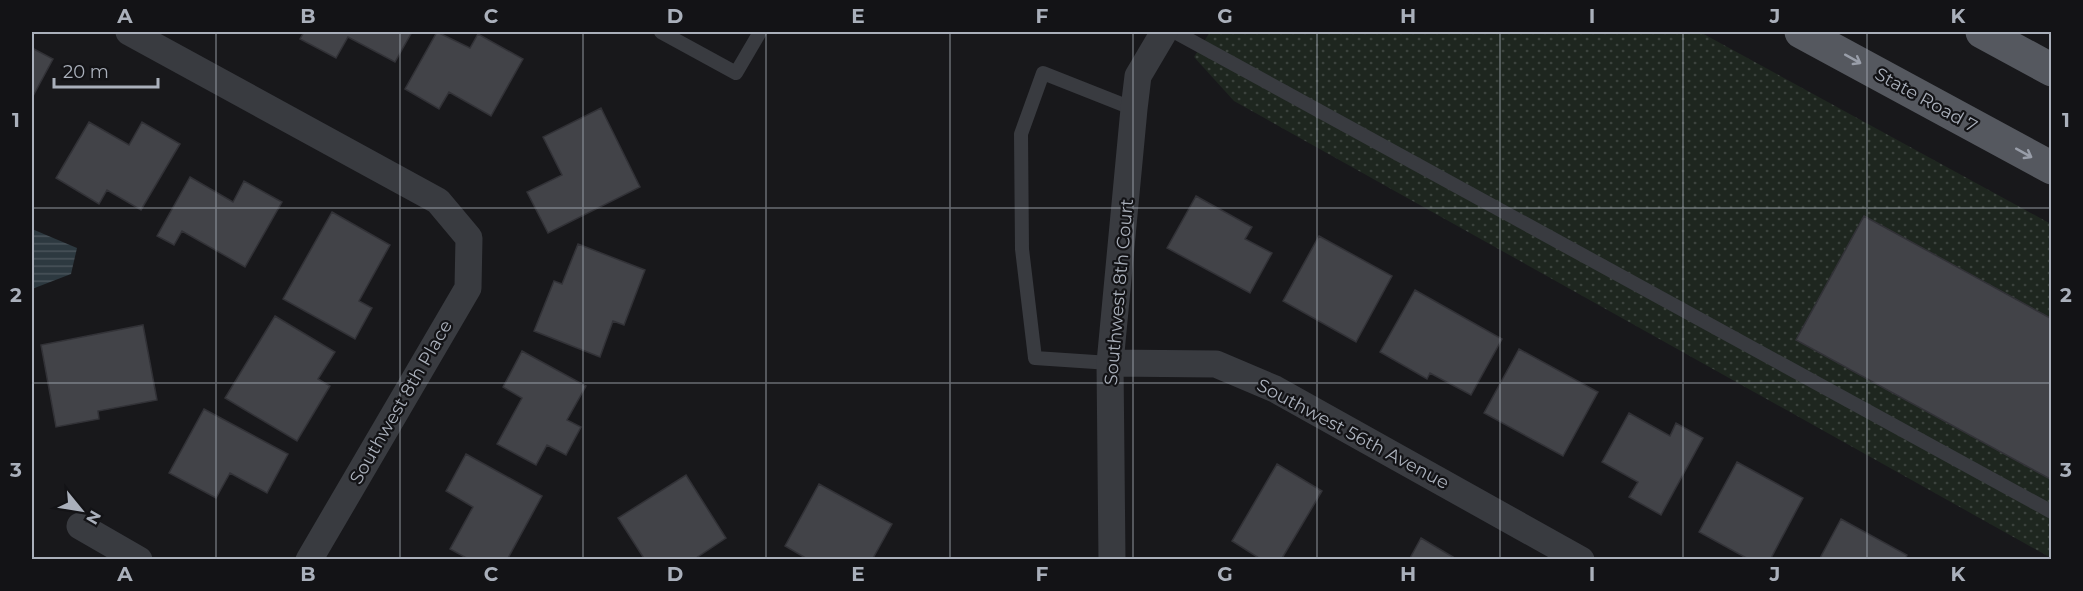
<svg xmlns="http://www.w3.org/2000/svg" width="2083" height="591" font-family="Montserrat,sans-serif">
  <defs>
    <pattern id="green-dots" width="8" height="8" patternUnits="userSpaceOnUse" patternTransform="scale(1.5)"><rect width="8" height="8" fill="#1e261f"/><path d="M2 2h.1M6 6h.1" fill="none" stroke="#3c433e" stroke-width="1.8" stroke-linecap="round"/></pattern>
    <pattern id="water-rules" width="6" height="5" patternUnits="userSpaceOnUse" patternTransform="scale(1.5)"><rect width="6" height="5" fill="#2d3940"/><path d="M0 2.5h6" fill="none" stroke="#49535a"/></pattern>
  </defs>
  <rect width="100%" height="100%" fill="#18181b"/>
  <path fill="url(#green-dots)" d="M 1210,32 L 1700,32 L 2051,224 L 2051,558 L 1234,101 L 1194,57 Z"/>
  <path fill="url(#water-rules)" d="M 32,229 L 77,248 L 71,274 L 32,289 Z"/>
  <path fill="#424348" stroke="#323237" stroke-width="1.5" d="M 304,32 L 412,32 L 395,62 L 348,37 L 336,58 L 300,39 Z
    M 437,32 L 470,48 L 478,34 L 523,59 L 491,116 L 449,92 L 439,109 L 405,89 Z
    M 32,48 L 53,59 L 32,98 Z
    M 601,108 L 640,187 L 548,233 L 527,192 L 562,175 L 543,137 Z
    M 89,122 L 129,145 L 142,122 L 180,144 L 141,210 L 107,190 L 99,204 L 56,178 Z
    M 190,177 L 233,202 L 244,181 L 282,202 L 245,267 L 182,231 L 174,245 L 157,236 Z
    M 1196,196 L 1252,227 L 1245,239 L 1272,253 L 1250,293 L 1167,248 Z
    M 332,212 L 390,245 L 359,301 L 372,308 L 355,339 L 283,299 Z
    M 1864,216 L 2052,319 L 2052,480 L 1796,340 Z
    M 1319,236 L 1392,276 L 1356,342 L 1283,301 Z
    M 578,244 L 645,270 L 624,325 L 613,321 L 600,357 L 534,331 L 554,281 L 562,284 Z
    M 1415,290 L 1502,339 L 1471,395 L 1430,373 L 1427,379 L 1380,352 Z
    M 275,316 L 335,352 L 318,379 L 330,386 L 297,441 L 225,398 Z
    M 143,325 L 157,400 L 98,411 L 99,419 L 56,427 L 41,345 Z
    M 1519,349 L 1598,392 L 1563,456 L 1484,413 Z
    M 522,351 L 586,386 L 567,420 L 581,427 L 566,455 L 547,445 L 536,465 L 497,444 L 522,398 L 503,387 Z
    M 204,409 L 288,454 L 267,493 L 230,473 L 216,498 L 169,473 Z
    M 1629,413 L 1670,436 L 1676,423 L 1703,438 L 1661,515 L 1629,497 L 1638,482 L 1602,462 Z
    M 466,454 L 542,496 L 507,560 L 470,560 L 450,549 L 473,507 L 446,491 Z
    M 1737,462 L 1803,498 L 1770,560 L 1750,560 L 1699,532 Z
    M 1277,464 L 1322,491 L 1281,560 L 1262,560 L 1232,541 Z
    M 686,475 L 726,538 L 693,560 L 645,560 L 618,518 Z
    M 819,484 L 892,524 L 872,560 L 809,560 L 785,546 Z
    M 1841,519 L 1907,555 L 1905,560 L 1819,560 Z
    M 1421,538 L 1458,560 L 1409,560 Z"/>
  <g fill="none" stroke-linecap="round" stroke-linejoin="round">
    <path stroke="#393b40" stroke-width="14" d="M 661,32 L 736,73 L 760,32
      M 1175,32 L 2052,512
      M 1110,363 L 1035,358 L 1022,249 L 1021,134 L 1043,73 L 1134,109"/>
    <path stroke="#393b40" stroke-width="27" d="M 129,32 L 438,201 L 469,238 L 468,288 L 309,560
      M 1110,363 L 1216,364 L 1275,389 L 1581,560
      M 80,526 L 139,560
      M 1112,560 L 1110,363 L 1134,109 L 1138,76 L 1164,32"/>
    <path stroke="#55585f" stroke-width="33" d="M 1801,32 L 2052,168
      M 1982,32 L 2052,70"/>
  </g>
  <defs><path id="oneway-shaft" d="M-6 0H5M1.5-3L5.5 0L1.5 3" fill="none" stroke-width="1.6" stroke-linecap="round" stroke-linejoin="round" transform="scale(1.5)"/></defs>
  <g stroke="#999ea9">
    <use href="#oneway-shaft" transform="translate(1853 59) rotate(29)"/>
    <use href="#oneway-shaft" transform="translate(2024 153) rotate(29)"/>
  </g>
  <path fill="none" stroke="#aab0bb" stroke-width="1.5" stroke-opacity="0.55" d="M 216,32 L 216,560M 400,32 L 400,560M 583,32 L 583,560M 766,32 L 766,560M 950,32 L 950,560M 1133,32 L 1133,560M 1317,32 L 1317,560M 1500,32 L 1500,560M 1683,32 L 1683,560M 1867,32 L 1867,560M 32,208 L 2052,208M 32,383 L 2052,383"/>
  <g text-anchor="middle" stroke-width="4.5" stroke-linejoin="round" paint-order="stroke">
    <g font-size="18" fill="#aab0bb" stroke="#131316">
      <text transform="translate(1926 100) rotate(29)" y="6">State Road 7</text>
      <text transform="translate(1119 292) rotate(-85)" y="6">Southwest 8th Court</text>
      <text transform="translate(401 402) rotate(-60)" y="6">Southwest 8th Place</text>
      <text transform="translate(1353 434) rotate(28)" y="6">Southwest 56th Avenue</text>
    </g>
  </g>
  <rect width="2083" height="591" fill="none" stroke="#131316" stroke-width="66"/>
  <g transform="translate(81 510) rotate(120)" stroke="#131316" stroke-width="4.5" paint-order="stroke">
  <path d="M0-4.5L10 22L0 15L-10 22Z" fill="#aab0bb"/>
  <text y="-9" font-size="16" font-weight="bold" text-anchor="middle" fill="#aab0bb">N</text>
  </g>
  <path d="M54 78v9h104v-9" fill="none" stroke="#aab0bb" stroke-width="3"/>
  <text x="63" y="78" font-size="18" fill="#aab0bb" stroke="#131316" stroke-width="4.5" paint-order="stroke">20 m</text>
  <rect x="33" y="33" width="2017" height="525" fill="none" stroke="#aab0bb" stroke-width="2"/>
  <g font-size="20" text-anchor="middle" font-weight="bold" fill="#aab0bb">
    <text x="125" y="23">A</text>
    <text x="308" y="23">B</text>
    <text x="491" y="23">C</text>
    <text x="675" y="23">D</text>
    <text x="858" y="23">E</text>
    <text x="1042" y="23">F</text>
    <text x="1225" y="23">G</text>
    <text x="1408" y="23">H</text>
    <text x="1592" y="23">I</text>
    <text x="1775" y="23">J</text>
    <text x="1958" y="23">K</text>
    <text x="16" y="127">1</text>
    <text x="2066" y="127">1</text>
    <text x="16" y="302">2</text>
    <text x="2066" y="302">2</text>
    <text x="16" y="477">3</text>
    <text x="2066" y="477">3</text>
    <text x="125" y="581">A</text>
    <text x="308" y="581">B</text>
    <text x="491" y="581">C</text>
    <text x="675" y="581">D</text>
    <text x="858" y="581">E</text>
    <text x="1042" y="581">F</text>
    <text x="1225" y="581">G</text>
    <text x="1408" y="581">H</text>
    <text x="1592" y="581">I</text>
    <text x="1775" y="581">J</text>
    <text x="1958" y="581">K</text>
  </g>
</svg>
